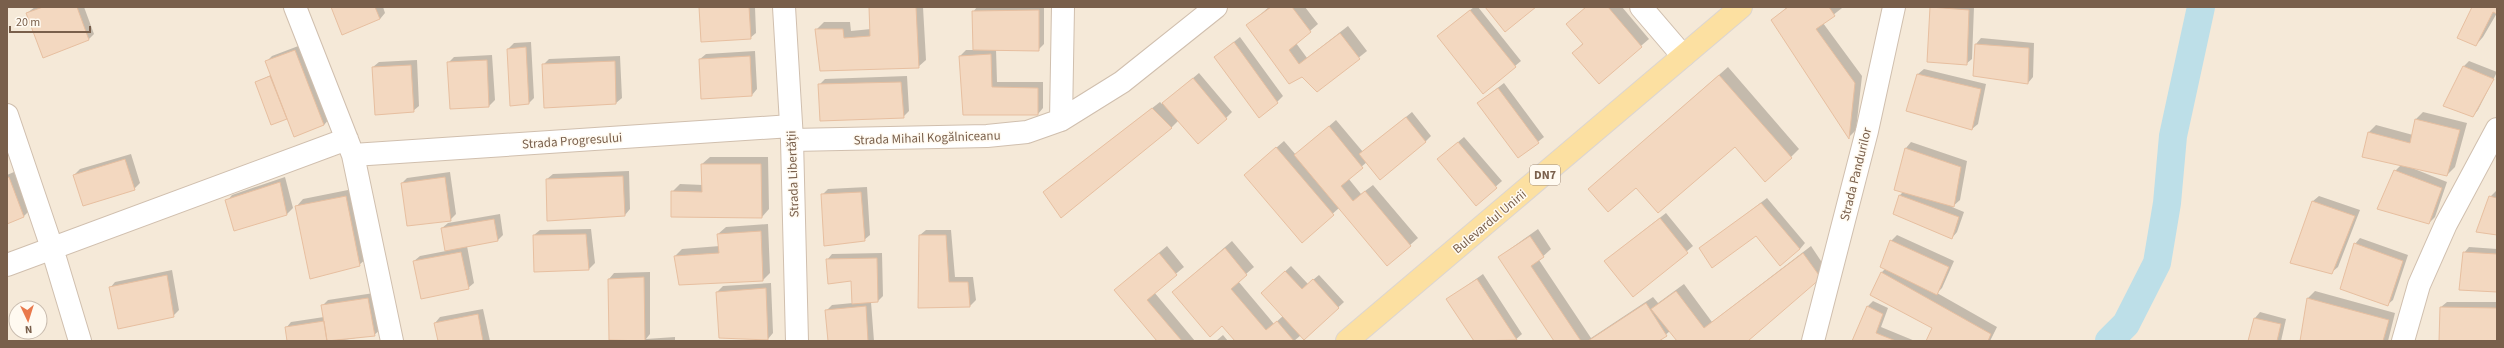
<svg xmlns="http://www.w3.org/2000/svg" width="2504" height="348" font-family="'Source Sans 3',sans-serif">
  <rect width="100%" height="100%" fill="#fdf7ea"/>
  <path fill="#f5e9d8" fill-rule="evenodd" d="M 7,7 L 2497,7 L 2497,341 L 7,341 ZM 16,308 L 40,308 L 40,332 L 16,332 Z"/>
  <path fill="#0003" d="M 35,7 L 84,7 L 94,34 L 89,39 L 27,13 Z
    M 332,7 L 383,7 L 385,13 L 380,19 Z
    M 700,7 L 755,7 L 756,33 L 750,38 Z
    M 871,7 L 923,7 L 926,60 L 918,67 L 816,30 L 824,22 L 850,22 L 851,31 L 871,29 Z
    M 977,7 L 1044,7 L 1044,44 L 1038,50 L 996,49 L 997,82 L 1043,82 L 1043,108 L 1038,114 L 964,114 L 960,56 L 966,50 L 974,50 L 973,12 Z
    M 1269,7 L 1305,7 L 1318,24 L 1296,43 L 1307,58 L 1348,26 L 1367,51 L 1317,91 L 1248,25 Z
    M 1474,7 L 1478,7 L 1521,61 L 1515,66 L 1444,31 Z
    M 1586,7 L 1622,7 L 1649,39 L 1599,82 L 1574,53 L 1583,43 Z
    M 1787,7 L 1842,8 L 1823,23 L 1862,76 L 1856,130 L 1849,137 L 1773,20 Z
    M 1931,7 L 1974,7 L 1972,59 L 1966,64 Z
    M 2474,7 L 2497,7 L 2497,13 L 2483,37 L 2476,45 Z
    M 1240,37 L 1283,96 L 1277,102 L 1215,57 Z
    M 1981,38 L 2034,43 L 2033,77 L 2028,83 L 1976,44 Z
    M 531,42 L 534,98 L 529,103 L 508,49 L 514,43 Z
    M 301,45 L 329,119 L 324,125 L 295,136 L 287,117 L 256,82 L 271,75 L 266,62 L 272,56 Z
    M 755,51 L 757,89 L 752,95 L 700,59 L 706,54 Z
    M 492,55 L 495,100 L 489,106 L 451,108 L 448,63 L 454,57 Z
    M 620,56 L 622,98 L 616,103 L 543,65 L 549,59 Z
    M 417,60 L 419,106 L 413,111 L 373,67 L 379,62 Z
    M 2469,61 L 2497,72 L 2478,110 L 2473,116 L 2463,67 Z
    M 1728,67 L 1799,149 L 1791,157 L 1735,146 L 1636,186 L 1589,189 Z
    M 1924,69 L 1986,84 L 1978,124 L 1972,129 L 1907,110 L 1918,74 Z
    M 1199,73 L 1232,112 L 1226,118 L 1179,120 L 1171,128 L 1044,192 L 1160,102 L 1162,104 Z
    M 907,76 L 909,111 L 903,117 L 819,85 L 825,79 Z
    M 1504,83 L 1544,137 L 1519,157 L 1478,103 Z
    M 1412,112 L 1431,136 L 1425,142 L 1367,162 L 1348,178 L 1361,194 L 1373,185 L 1418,238 L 1410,245 L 1339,208 L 1302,241 L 1245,175 L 1284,141 L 1296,155 L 1336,120 L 1363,152 Z
    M 2423,112 L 2467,123 L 2455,167 L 2447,175 L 2407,166 L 2447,182 L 2435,217 L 2429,223 L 2395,171 L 2401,165 L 2369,132 L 2376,125 L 2413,135 L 2416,119 Z
    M 1464,137 L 1502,181 L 1476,204 L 1444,154 Z
    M 1911,142 L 1967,161 L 1960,200 L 1952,207 L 1964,212 L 1957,232 L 1952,238 L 1895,213 L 1900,195 L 1904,191 L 1895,189 L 1906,148 Z
    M 131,154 L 140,183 L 134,189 L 74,175 L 80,169 Z
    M 710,157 L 768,157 L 769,209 L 762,217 L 672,192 L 680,184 L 703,185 L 702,164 Z
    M 629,171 L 630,209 L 625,215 L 547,179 L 553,174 Z
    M 14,172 L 29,211 L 24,216 L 7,223 L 7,175 Z
    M 450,172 L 456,214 L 450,220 L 402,183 L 407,178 Z
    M 285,177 L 293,208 L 287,214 L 235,230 L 227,201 L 232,195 Z
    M 867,187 L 870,235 L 864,240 L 822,195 L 828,189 Z
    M 353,189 L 367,258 L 359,265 L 296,207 L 303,199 Z
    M 2496,191 L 2497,191 L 2497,234 L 2490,197 Z
    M 2319,196 L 2360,210 L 2338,267 L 2332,272 L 2292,262 L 2313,201 Z
    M 1767,198 L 1805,243 L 1800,249 L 1757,235 L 1700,249 Z
    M 1666,213 L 1693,246 L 1633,296 L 1611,256 Z
    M 500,214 L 503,235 L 497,241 L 467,246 L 474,283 L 468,288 L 414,261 L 420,256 L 446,251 L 442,228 L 448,223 Z
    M 768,224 L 770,273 L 763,280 L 675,256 L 682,249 L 720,246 L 718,234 L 726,227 Z
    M 591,229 L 595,263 L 589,269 L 535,271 L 534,235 L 540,230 Z
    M 1538,229 L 1551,249 L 1539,260 L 1591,338 L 1653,297 L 1658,303 L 1684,284 L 1712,322 L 1811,246 L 1827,270 L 1746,341 L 1678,341 L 1670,331 L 1658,341 L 1555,341 L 1499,257 Z
    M 926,230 L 951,230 L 955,277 L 973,277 L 976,300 L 970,306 L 919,307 L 920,235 Z
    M 1897,235 L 1954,261 L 1942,288 L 1937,293 L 1997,327 L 1990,341 L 1927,341 L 1934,328 L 1881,273 L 1886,268 L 1891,241 Z
    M 2360,238 L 2408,255 L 2393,300 L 2387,305 L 2355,244 Z
    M 1232,241 L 1254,267 L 1238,281 L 1274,324 L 1283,316 L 1268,287 L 1291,266 L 1308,284 L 1319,275 L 1344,302 L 1304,339 L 1301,335 L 1294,341 L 1236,341 L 1222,325 L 1173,292 Z
    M 1167,246 L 1184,267 L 1154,292 L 1195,341 L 1159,341 L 1123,283 Z
    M 2469,247 L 2497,249 L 2497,291 L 2464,253 Z
    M 882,253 L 883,296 L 878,301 L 871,302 L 874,341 L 829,341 L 826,311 L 832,305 L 853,303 L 852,280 L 827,260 L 832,254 Z
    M 172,270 L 179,310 L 173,316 L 110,288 L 115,282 Z
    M 650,272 L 650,334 L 646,339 L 675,337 L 675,341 L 640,341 L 609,279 L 614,273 Z
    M 1483,274 L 1522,334 L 1514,341 L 1475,341 L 1448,299 Z
    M 771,283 L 773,333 L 768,339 L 717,292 L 723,286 Z
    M 2315,291 L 2395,313 L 2388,341 L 2301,341 L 2308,298 Z
    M 374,293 L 380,330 L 374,335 L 337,341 L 288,341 L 286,328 L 291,322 L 324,317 L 322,306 L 328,300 Z
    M 1873,301 L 1888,308 L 1881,327 L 1915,341 L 1853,341 L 1868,306 Z
    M 2447,302 L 2497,302 L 2497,340 L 2440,341 L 2441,307 Z
    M 483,309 L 490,341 L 439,341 L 435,323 L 440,317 Z
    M 2260,312 L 2286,319 L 2281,341 L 2249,341 L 2255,318 Z
    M 1223,335 L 1228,341 L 1216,341 Z"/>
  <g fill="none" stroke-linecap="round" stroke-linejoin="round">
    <path stroke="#bddfe8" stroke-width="28" d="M 2109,341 L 2126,324 L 2157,263 L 2167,203 L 2173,136 L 2201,7"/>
  </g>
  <path fill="#f3d8c0" stroke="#e7bfa0" d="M 43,7 L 77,7 L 89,40 L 43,58 L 26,13 Z
    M 331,7 L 375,7 L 380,19 L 342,35 Z
    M 699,7 L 749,7 L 751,39 L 701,42 Z
    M 869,7 L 916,7 L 919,68 L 820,71 L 815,29 L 843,29 L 844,38 L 870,36 Z
    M 1271,7 L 1292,7 L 1311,32 L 1289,50 L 1299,64 L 1340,33 L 1360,59 L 1317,92 L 1302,77 L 1289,84 L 1246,25 Z
    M 1485,7 L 1536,7 L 1505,32 Z
    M 1586,7 L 1608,7 L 1642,47 L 1599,84 L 1572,53 L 1583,44 L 1566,24 Z
    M 1788,7 L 1829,7 L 1835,16 L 1816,29 L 1855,83 L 1849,139 L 1771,20 Z
    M 1930,7 L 1969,10 L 1967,65 L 1927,62 Z
    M 2472,7 L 2497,7 L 2497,14 L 2493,12 L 2476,46 L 2457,38 Z
    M 1039,10 L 1039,51 L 973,50 L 972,11 Z
    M 1470,10 L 1516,67 L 1483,94 L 1437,36 Z
    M 1234,42 L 1278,103 L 1259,118 L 1214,57 Z
    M 1975,44 L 2029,48 L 2028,84 L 1973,76 Z
    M 526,47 L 529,104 L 510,106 L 507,49 Z
    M 295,50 L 324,125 L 294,137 L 265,61 Z
    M 991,54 L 992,87 L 1038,88 L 1038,115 L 963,115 L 959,56 Z
    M 750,56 L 752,96 L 701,99 L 699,59 Z
    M 487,60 L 489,107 L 450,109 L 447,62 Z
    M 615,61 L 616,104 L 544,108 L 542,64 Z
    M 411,65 L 414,112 L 375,115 L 372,67 Z
    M 2463,66 L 2494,79 L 2473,117 L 2443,106 Z
    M 1917,74 L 1981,89 L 1972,130 L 1906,111 Z
    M 1719,75 L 1792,158 L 1765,182 L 1735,147 L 1658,213 L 1636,188 L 1608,212 L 1588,189 Z
    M 270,76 L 287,119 L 271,125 L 255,82 Z
    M 1193,78 L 1227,119 L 1198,144 L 1162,103 Z
    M 901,82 L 904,118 L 820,121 L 818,84 Z
    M 1498,88 L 1539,143 L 1518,158 L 1477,103 Z
    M 1152,108 L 1172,128 L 1061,218 L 1043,192 Z
    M 1406,117 L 1426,142 L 1380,180 L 1359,154 Z
    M 2415,119 L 2460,130 L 2447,176 L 2362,157 L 2368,132 L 2410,143 Z
    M 1329,126 L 1363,168 L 1341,186 L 1353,201 L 1365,191 L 1411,246 L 1387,266 L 1294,155 Z
    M 1458,142 L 1497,188 L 1476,206 L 1437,159 Z
    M 1276,147 L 1334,215 L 1302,243 L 1244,175 Z
    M 1905,148 L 1961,167 L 1954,207 L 1894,190 Z
    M 125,159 L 135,190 L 83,206 L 73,175 Z
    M 701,164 L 761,164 L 762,218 L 671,217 L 671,191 L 702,192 Z
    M 2394,170 L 2442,188 L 2429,224 L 2377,209 Z
    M 623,176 L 625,216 L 547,221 L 546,179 Z
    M 9,177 L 24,217 L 7,224 L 7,178 Z
    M 445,177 L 451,221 L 407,226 L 401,183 Z
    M 280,182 L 287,215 L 234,231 L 225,200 Z
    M 861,192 L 865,241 L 824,246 L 821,194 Z
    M 1899,195 L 1959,217 L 1952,239 L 1893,214 Z
    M 346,196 L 360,266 L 310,279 L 295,206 Z
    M 2489,196 L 2497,198 L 2497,235 L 2476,232 Z
    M 2312,201 L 2355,216 L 2332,274 L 2290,263 Z
    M 1761,203 L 1800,249 L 1780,266 L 1756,236 L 1712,268 L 1699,248 Z
    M 1660,218 L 1688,253 L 1633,297 L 1604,261 Z
    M 494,219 L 498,241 L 445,251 L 441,228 Z
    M 761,231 L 763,281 L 679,285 L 674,256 L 719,253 L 717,234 Z
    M 586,234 L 589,270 L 534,272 L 533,235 Z
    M 919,235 L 946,235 L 949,282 L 968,282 L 970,307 L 918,308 Z
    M 1530,236 L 1544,257 L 1531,266 L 1581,341 L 1554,341 L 1498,257 Z
    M 1890,240 L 1949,267 L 1937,295 L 1880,267 Z
    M 2354,243 L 2403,261 L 2388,306 L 2340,289 Z
    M 1225,248 L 1247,275 L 1231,289 L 1266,330 L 1277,321 L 1294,341 L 1235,341 L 1222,326 L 1210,337 L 1172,292 Z
    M 461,252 L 469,289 L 421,299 L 413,261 Z
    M 2463,252 L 2497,254 L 2497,292 L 2459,290 Z
    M 1159,253 L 1177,275 L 1147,300 L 1182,341 L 1157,341 L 1114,290 Z
    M 1803,253 L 1821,278 L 1748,341 L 1677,341 L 1651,309 L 1676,291 L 1704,328 Z
    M 877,258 L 878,302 L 852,304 L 851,281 L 828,284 L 826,259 Z
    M 1285,271 L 1302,289 L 1313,279 L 1339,308 L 1304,340 L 1261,293 Z
    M 1881,272 L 1991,334 L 1988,341 L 1926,341 L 1932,328 L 1870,295 Z
    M 167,275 L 174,317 L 118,329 L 109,287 Z
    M 644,277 L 645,341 L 609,340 L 608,279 Z
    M 1477,279 L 1517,340 L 1474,341 L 1446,299 Z
    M 766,288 L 768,340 L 719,338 L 716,292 Z
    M 368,298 L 375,336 L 327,341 L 321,305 Z
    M 2307,298 L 2389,320 L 2383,341 L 2300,341 Z
    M 1646,303 L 1667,336 L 1659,341 L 1588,341 Z
    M 866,306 L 868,341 L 828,341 L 825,310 Z
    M 1867,306 L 1883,314 L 1876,333 L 1896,341 L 1852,341 Z
    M 2440,307 L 2497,308 L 2497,341 L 2439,341 Z
    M 478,314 L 483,341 L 438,341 L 434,323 Z
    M 2254,318 L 2281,324 L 2277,341 L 2248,341 Z
    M 324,321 L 327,341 L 287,341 L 285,327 Z"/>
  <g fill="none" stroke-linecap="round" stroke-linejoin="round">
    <g stroke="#d0bfae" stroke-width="24">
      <path id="minor" d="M 295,7 L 353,155 L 392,341
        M 1641,7 L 1683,56
        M 7,115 L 52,248 L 80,341
        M 1061,120 L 1063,7
        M 792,140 L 987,136 L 1027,132 L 1061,120 L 1122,82 L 1216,7
        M 353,155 L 791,126
        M 7,265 L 347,139
        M 1813,341 L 1867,131 L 1894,7
        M 2403,341 L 2419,285 L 2446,224 L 2497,129"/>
    </g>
    <g stroke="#d0bfae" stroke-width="24">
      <path id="tertiary" d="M 784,7 L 792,140 L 797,341"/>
    </g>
    <g stroke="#dcd5d0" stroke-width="24">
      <path id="primary" d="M 1347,341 L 1741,7"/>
    </g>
    <use href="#minor" stroke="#fff" stroke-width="22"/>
    <use href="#tertiary" stroke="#fff" stroke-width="22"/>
    <use href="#primary" stroke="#fce0a1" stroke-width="22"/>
  </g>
  <g text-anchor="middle" stroke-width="3" stroke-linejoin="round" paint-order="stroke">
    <rect fill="#fffaf1" stroke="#a18e7d" stroke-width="1" x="1530" y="165" width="30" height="20" rx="3"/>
    <g font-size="12" font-weight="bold" fill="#795f4b">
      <text x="1545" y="179">DN7</text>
    </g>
    <g font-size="13" fill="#795f4b" stroke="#fffaf1">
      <text transform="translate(927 137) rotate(-2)" y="5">Strada Mihail Kogălniceanu</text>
      <text transform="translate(572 140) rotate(-4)" y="5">Strada Progresului</text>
      <text transform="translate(792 174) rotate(-92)" y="5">Strada Libertății</text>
      <text transform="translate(1855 174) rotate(-76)" y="5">Strada Pandurilor</text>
      <text transform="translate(1489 221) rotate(-40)" y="5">Bulevardul Unirii</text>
    </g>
  </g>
  <rect width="2504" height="348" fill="none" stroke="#795f4b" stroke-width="16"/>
  <g transform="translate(28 320) rotate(176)"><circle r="19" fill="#fffaf1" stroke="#c9bcaf"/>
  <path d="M0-3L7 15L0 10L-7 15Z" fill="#e9794c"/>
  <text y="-6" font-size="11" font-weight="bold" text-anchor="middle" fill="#795f4b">N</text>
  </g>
  <path d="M10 26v6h80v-6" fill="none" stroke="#795f4b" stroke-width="2"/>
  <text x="16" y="26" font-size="12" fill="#795f4b" stroke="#fffaf1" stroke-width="3" paint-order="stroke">20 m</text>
</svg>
